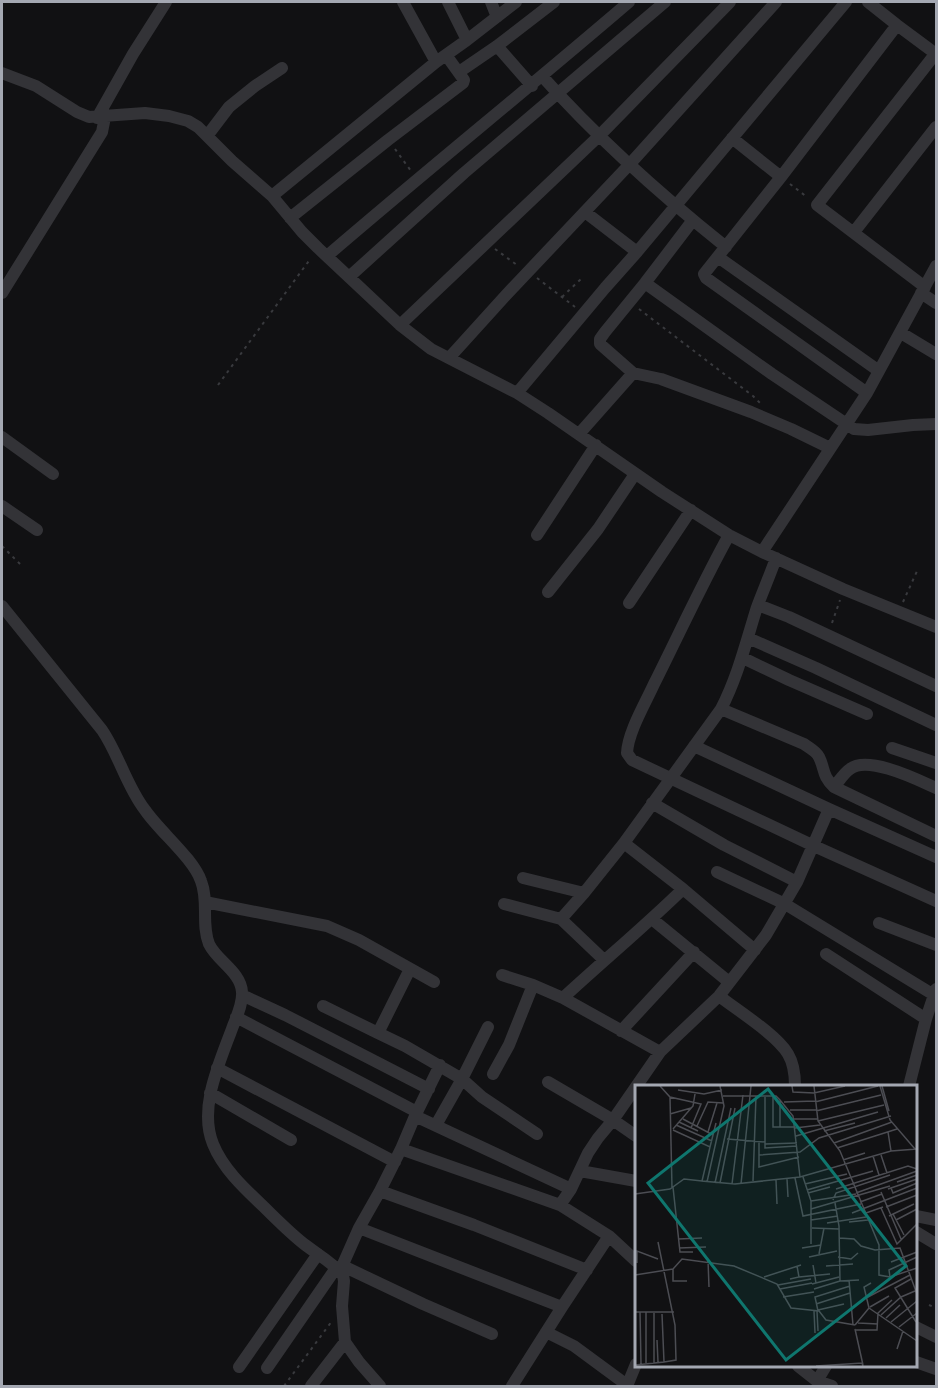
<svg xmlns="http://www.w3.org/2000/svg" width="938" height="1388" font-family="'Exo 2',sans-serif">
  <rect width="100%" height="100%" fill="#111113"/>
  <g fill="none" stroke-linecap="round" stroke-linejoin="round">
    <path stroke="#393a3e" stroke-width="2" stroke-dasharray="3 4.5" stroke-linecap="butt" d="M 395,149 L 411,171
      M 790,184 L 807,197
      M 495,249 L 517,265
      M 537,278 L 575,307
      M 562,297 L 583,277
      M 639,309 L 753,396 L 760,403
      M 218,385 L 311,258
      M 2,546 L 23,567
      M 903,602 L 918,569
      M 832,623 L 840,600
      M 929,1305 L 936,1308
      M 284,1386 L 332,1321"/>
    <path stroke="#333337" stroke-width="12" d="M 403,2 L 436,62 L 467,40 L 516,2
      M 448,2 L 467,40
      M 491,2 L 497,17
      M 868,2 L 897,25 L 936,54
      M 497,46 L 532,86
      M 436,62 L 272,196 L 302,232 L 318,248 L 400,325 L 431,349 L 517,393 L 548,413 L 662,492 L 729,535 L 762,552 L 843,589 L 936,627
      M 459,72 L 497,46 L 554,2
      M 2,73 L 36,86 L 77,112 L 89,117 L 145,113 L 169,116 L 188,121 L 198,127 L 232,161 L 272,196
      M 542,76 C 598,139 661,195 726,247
      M 97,118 L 133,54 L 166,2
      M 207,136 L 229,107 L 255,86 L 282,68
      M 732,138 L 781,177
      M 585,212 L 637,252
      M 290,218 L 388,140 L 463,83 L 464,80 L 446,55
      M 693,220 L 645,283 L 605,332 L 600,339 L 600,344 L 633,373 L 661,379 L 751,412 L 791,429 L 830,448
      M 854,232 L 936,127
      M 327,256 C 427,170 530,87 629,2
      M 718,257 L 879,371
      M 349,277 L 464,173 L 665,2
      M 645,283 L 772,374 L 854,429 L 868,430 L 913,425 L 936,424
      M 925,287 L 817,205 L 936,53
      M 2,293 L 102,132 L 105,117
      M 921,293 L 936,303
      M 400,325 L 599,136 L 730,2
      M 901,333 L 936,354
      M 449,358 L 507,294 L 629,165 L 776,2
      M 517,393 L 605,288 L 637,252 L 846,2
      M 867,393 L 706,278 L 704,274 L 781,177 L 897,25
      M 579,434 L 633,373
      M 2,437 L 53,474
      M 2,506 L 37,530
      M 537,535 L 596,445
      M 729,535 C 702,584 679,634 654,684 C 645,704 628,732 627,753 L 632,760 L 670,778 L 814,846 L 936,901
      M 762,552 L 867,393 L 936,266
      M 548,592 L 598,529 L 635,474
      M 629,603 L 691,510
      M 758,605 L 789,617 L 936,686
      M 2,606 L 102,730 C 119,755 127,787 145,810 C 160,832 193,858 201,881 C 209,901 201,924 209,944 C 217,961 241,972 242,992 C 243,1003 237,1016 233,1026 C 220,1062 198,1107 213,1144 C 223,1169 245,1189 264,1207 C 277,1220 290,1233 304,1244 C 317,1254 333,1263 343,1275 L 344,1281 L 342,1306 L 345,1342 L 359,1362 L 380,1386
      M 748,638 L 816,668 L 936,725
      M 743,658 L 789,680 L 867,714
      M 721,709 L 804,744 C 809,748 816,751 819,757 C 825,769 822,776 834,787 L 936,836
      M 694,746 L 829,809 L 936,857
      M 892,748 L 936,763
      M 834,787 C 839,781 844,773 850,769 C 868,755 918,780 936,788
      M 652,803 L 724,845 L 797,882
      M 624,843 L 683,889 L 755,950
      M 717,872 L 785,904 L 934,995
      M 523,878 L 584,893
      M 205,902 L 327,926 L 359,940 L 434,982
      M 504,904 L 561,919 L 604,960
      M 561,919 L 584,893 L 624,843 L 721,709 C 738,676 746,642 757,607 C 763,591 770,575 776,558
      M 652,919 L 729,982
      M 879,923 L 936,945
      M 826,954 L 926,1019
      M 502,975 L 533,985 L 563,998 L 660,1052
      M 242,995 L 285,1015 L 429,1089
      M 719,996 C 737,1010 777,1035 788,1054 C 794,1064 795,1075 795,1086
      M 563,998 C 603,961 644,927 683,889
      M 323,1006 L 378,1033 L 410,969
      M 236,1017 L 417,1112
      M 621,1031 L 694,952
      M 378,1033 L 405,1046 L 462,1079 L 482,1097 L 537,1134
      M 217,1068 L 395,1162
      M 493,1074 L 509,1045 L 533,985
      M 548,1082 L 613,1120 L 636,1136
      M 909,1086 L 926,1019 L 936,989
      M 210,1093 L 291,1140
      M 415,1116 L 571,1189
      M 436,1125 L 462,1079 L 488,1027
      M 401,1149 L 560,1205 L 609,1236 L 636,1261
      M 580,1171 L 636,1181
      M 380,1191 L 401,1149 L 415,1116 L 440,1065
      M 560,1205 L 571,1189 L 588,1153 L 598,1138 L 613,1120 L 660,1052 L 719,996 L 766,935 L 797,882 L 829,809
      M 916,1216 L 936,1220
      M 359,1228 L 562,1307
      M 916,1232 L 936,1244
      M 343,1266 L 423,1304 L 492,1334
      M 340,1271 L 359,1228 L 380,1191 L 474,1225 L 587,1270
      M 916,1327 L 936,1337
      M 546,1332 L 574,1346 L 627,1385
      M 916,1362 L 936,1369
      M 798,1366 L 817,1381 L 832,1386
      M 239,1367 L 318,1254
      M 267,1368 L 336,1268
      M 817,1381 L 826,1366
      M 311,1386 L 345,1342
      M 512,1386 L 562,1307 L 609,1236
      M 627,1386 L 636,1364"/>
  </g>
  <g transform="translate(635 1085)">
    <rect width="282" height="282" fill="#111113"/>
    <path fill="none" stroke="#4c4d53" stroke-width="1.5" d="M 25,1 L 35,12 L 66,19 L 56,43M 157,1 L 158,7 L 179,8 L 210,1M 179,1 L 183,36 L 205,66 L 244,160 L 244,190 L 255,192 L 282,183M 245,1 L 255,35 L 280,64M 247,1 L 254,26M 43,5 L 69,9 L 87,5M 88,11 L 141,11 L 145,15 L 158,31 L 165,92M 138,11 L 138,42 L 160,42M 35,12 L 37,103M 130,12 L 130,63 L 162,61M 149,17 L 180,16M 180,17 L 243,1M 155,25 L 181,25M 181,26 L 246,10M 35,29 L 56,23M 48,34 L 78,50M 158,34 L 182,34M 183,36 L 249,20M 44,37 L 63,46M 41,40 L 77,56M 62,41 L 73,17 L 88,18M 145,42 L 145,15M 160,43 L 185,40M 38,44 L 58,21 L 60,9M 38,45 L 75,62 L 81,38M 189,46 L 220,38M 73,47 L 82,18M 253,47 L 256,66M 161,51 L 243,27M 92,54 L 130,57M 124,57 L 124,82 L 164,72M 199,58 L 257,37M 130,59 L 162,58M 75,62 L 67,96 L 100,99 L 165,92 L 256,66 L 282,64M 202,63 L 262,44M 124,70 L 165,67 L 184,53 L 256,31M 246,70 L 252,88M 238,71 L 244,90M 208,75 L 230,68M 168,92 L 176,116 L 176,159M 160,93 L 168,131 L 226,119M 152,94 L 153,112M 141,95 L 142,119M 118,96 L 121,11M 72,97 L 89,21 L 85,1M 262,97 L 282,90M 80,98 L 96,23M 85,98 L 100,23M 97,99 L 108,10M 106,99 L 116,1M 170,99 L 212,89M 38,102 L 45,167 L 58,167M 256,103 L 258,108 L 282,98M 201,104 L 273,81 L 282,84M 253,104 L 282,94M 172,105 L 238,86M 246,107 L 266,154M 173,108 L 195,102M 221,108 L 282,86M 0,109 L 35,104 L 49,94 L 67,96M 198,115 L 201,108 L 255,90M 176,116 L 221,109M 225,117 L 247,109M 200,118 L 204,141 L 205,196M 251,122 L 282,110M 246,123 L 262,159 L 282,139M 176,124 L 255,101M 217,128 L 282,103M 231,128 L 248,122M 258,129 L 269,150M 254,131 L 279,119M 176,135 L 203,131M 261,135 L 282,124M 214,137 L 233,135M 192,138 L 231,132M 177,143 L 204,144M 204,153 L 219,154 L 226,161 L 240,165 L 265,163 L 282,209M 43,154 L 67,153M 23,157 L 40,240 L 41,275 L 29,277M 44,163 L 71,162M 167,163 L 186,160M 184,169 L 189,143M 174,172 L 202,166M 203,172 L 216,174 L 223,168M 73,175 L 74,202M 256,177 L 282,167M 2,178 L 2,166 L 23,174M 178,180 L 181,198M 191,181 L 218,179M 0,190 L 38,184M 129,192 L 166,180M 164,192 L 195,189M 255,192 L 254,185 L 282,172M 155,194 L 164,192 L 162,181M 276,194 L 260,203 L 281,237M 214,195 L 218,240M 52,196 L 38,196 L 38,184 L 47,174 L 99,181 L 142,199 L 156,223 L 184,226 L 191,235 L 220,240M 177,199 L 204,192M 143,200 L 176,194M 145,204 L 177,198M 179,204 L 205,196 L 224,195M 148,212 L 179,207M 231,213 L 275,190M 181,219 L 215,208M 235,222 L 254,211M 234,223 L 282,256M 234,223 L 229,202 L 236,198M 183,225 L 209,219M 179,226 L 180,248M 182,226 L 183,246M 183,226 L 180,212 L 215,201M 0,227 L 39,227M 5,227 L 6,279M 11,227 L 11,278M 246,230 L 266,212 L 280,206M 251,233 L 265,220M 256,237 L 282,216M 223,238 L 243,239M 220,240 L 234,223M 264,242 L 282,228M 220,244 L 228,280M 221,245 L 242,245 L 243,228 L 257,215M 22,255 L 23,277M 262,264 L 268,246M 19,278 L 19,228M 0,280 L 29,277 L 27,229M 181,281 L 227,278 L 228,281"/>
    <path fill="#0f766e" fill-opacity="0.15" stroke="#0f766e" stroke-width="3" d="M 133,4 L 271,181 L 151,275 L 13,98 Z"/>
    <rect width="282" height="282" fill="none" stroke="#a4a8b2" stroke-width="3"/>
  </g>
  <rect width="938" height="1388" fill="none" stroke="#a4a8b2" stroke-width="6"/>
</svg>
